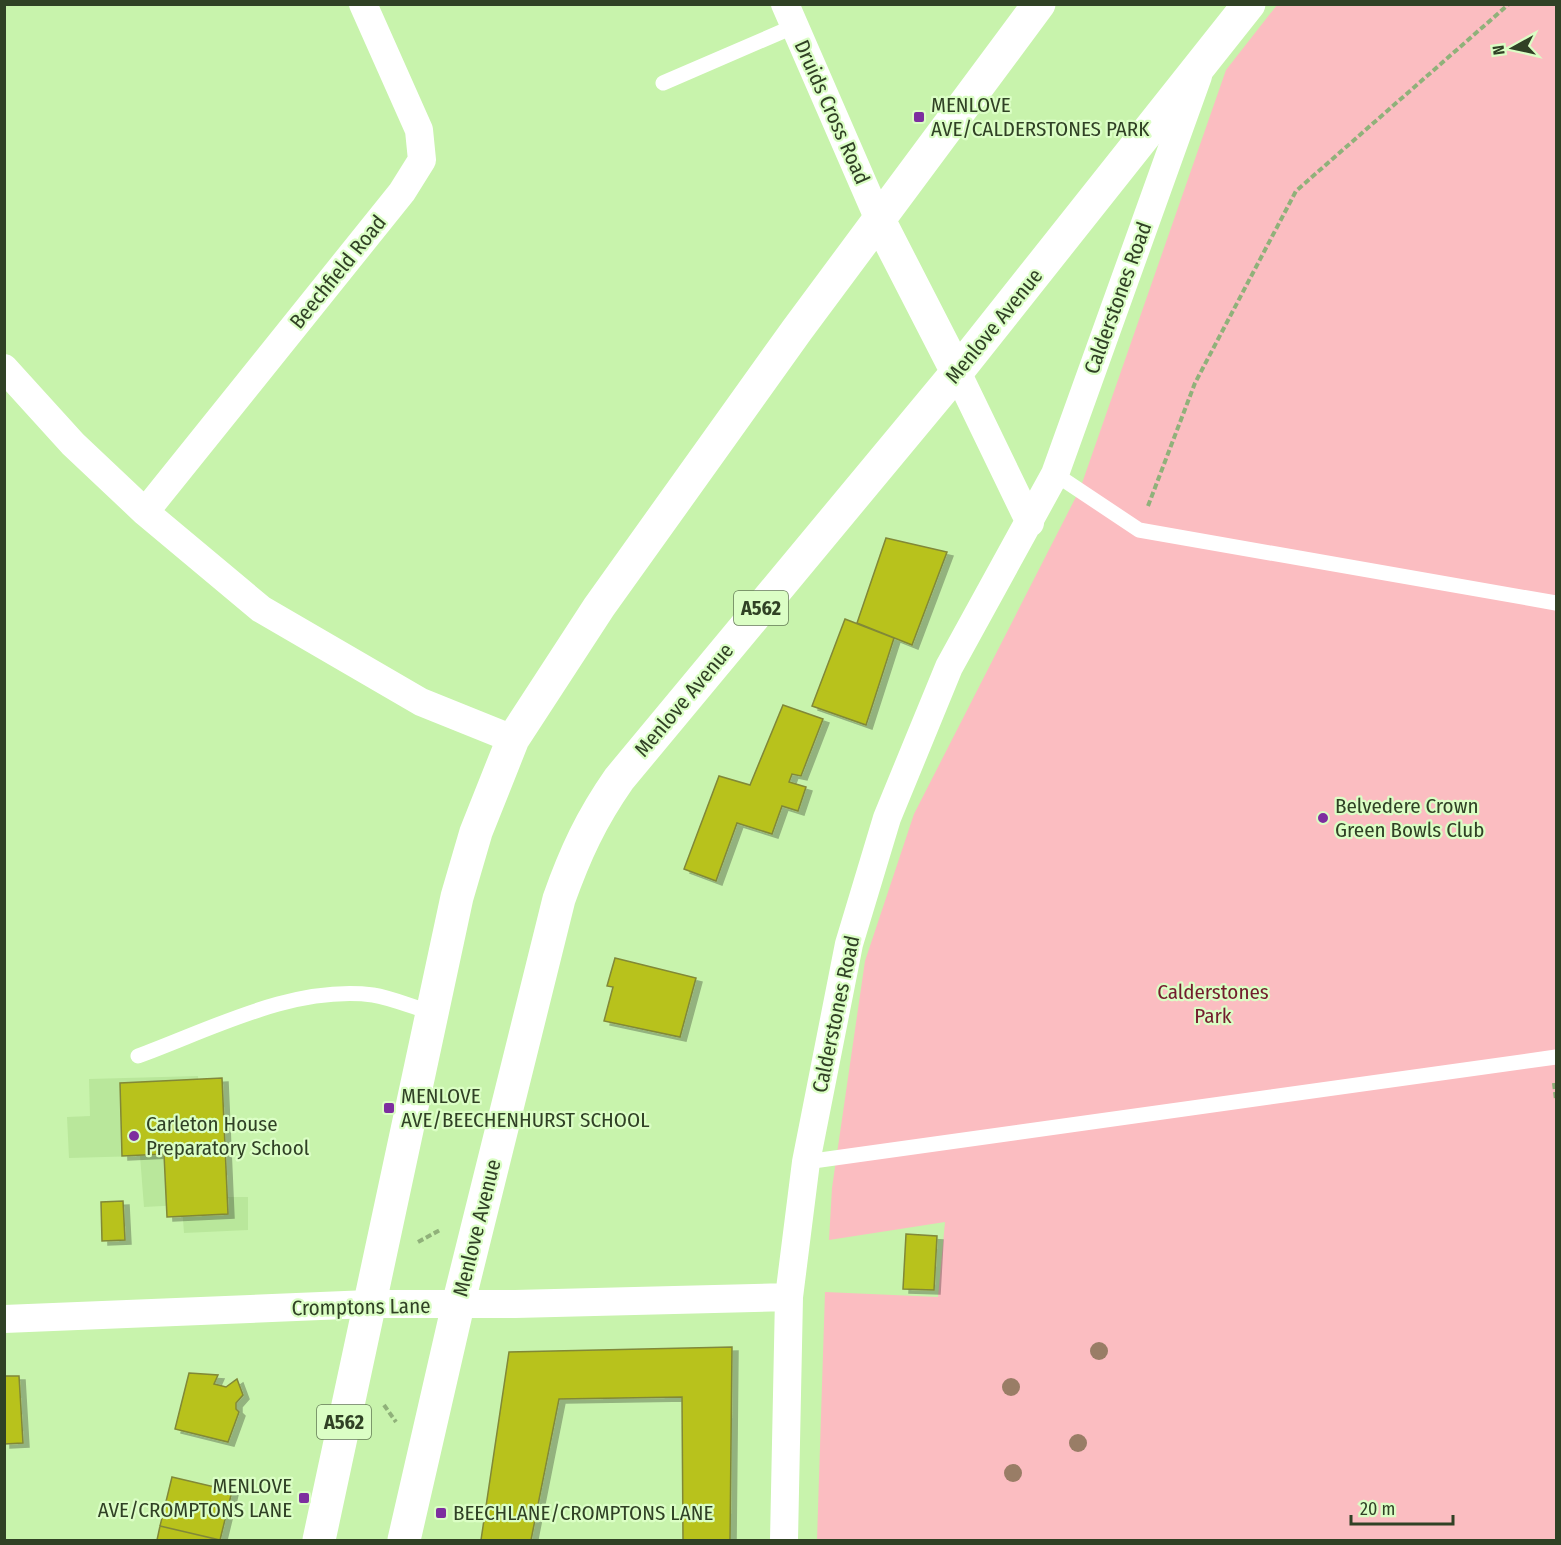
<svg xmlns="http://www.w3.org/2000/svg" width="1561" height="1545" font-family="'Fira Sans Condensed',sans-serif">
  <defs>
    <filter id="shadow"><feDropShadow dx="6" dy="4" stdDeviation="0" flood-color="#0004"/></filter>
  </defs>
  <rect width="100%" height="100%" fill="#c8f3ac"/>
  <path fill="#b9e79b" d="M 198,1076 L 202,1197 L 248,1197 L 248,1230 L 184,1233 L 182,1205 L 144,1207 L 140,1156 L 69,1158 L 67,1117 L 90,1116 L 89,1079 Z"/>
  <path fill="#fbbdc1" d="M 1277,5 L 1556,5 L 1556,1540 L 817,1540 L 825,1292 L 938,1297 L 945,1222 L 829,1240 L 832,1188 L 865,961 L 914,814 L 1080,489 L 1226,70 Z"/>
  <path fill="#b8c21c" stroke="#818838" stroke-width="1.5" filter="url(#shadow)" d="M 886,538 L 947,552 L 912,645 L 857,623 Z
    M 845,619 L 894,638 L 866,725 L 812,706 Z
    M 783,705 L 823,719 L 801,776 L 792,774 L 789,782 L 806,787 L 798,811 L 782,806 L 772,834 L 737,823 L 716,881 L 684,869 L 719,776 L 750,785 Z
    M 615,958 L 696,978 L 680,1037 L 604,1021 L 613,987 L 607,986 Z
    M 222,1078 L 228,1214 L 167,1217 L 164,1154 L 122,1156 L 120,1083 Z
    M 123,1201 L 125,1240 L 102,1241 L 101,1202 Z
    M 906,1234 L 937,1236 L 934,1290 L 903,1289 Z
    M 732,1347 L 730,1540 L 683,1540 L 682,1397 L 559,1399 L 531,1540 L 481,1540 L 509,1352 Z
    M 189,1373 L 218,1375 L 214,1384 L 226,1387 L 237,1379 L 243,1395 L 236,1403 L 236,1409 L 239,1412 L 228,1442 L 175,1429 Z
    M 4,1376 L 19,1376 L 23,1443 L 4,1444 Z
    M 172,1477 L 232,1491 L 220,1540 L 160,1526 Z
    M 160,1526 L 220,1540 L 157,1540 Z"/>
  <g fill="none" stroke-linecap="round" stroke-linejoin="round">
    <path stroke="#90b17a" stroke-width="4" stroke-dasharray="6 3" stroke-linecap="butt" d="M 1148,506 L 1195,383 L 1296,191 L 1509,4
      M 1554,1083 L 1556,1100
      M 418,1242 L 440,1230
      M 384,1405 L 396,1422"/>
    <path stroke="#fff" stroke-width="15" d="M 663,83 L 795,26
      M 1055,474 L 1139,530 L 1556,603
      M 138,1056 C 212,1029 293,985 373,995 C 392,998 412,1007 431,1012
      M 806,1162 L 1556,1057"/>
    <path stroke="#fff" stroke-width="28" d="M 785,4 L 879,220
      M 4,368 L 73,444 L 145,512 L 261,609 L 421,702 L 513,739
      M 957,372 L 1030,523
      M 145,512 L 402,192 L 422,160 L 419,130 L 363,4
      M 4,1319 L 369,1304 L 515,1304 L 789,1297
      M 784,1540 L 789,1297 L 806,1162 L 849,944 L 887,818 L 949,667 L 1055,474 L 1198,76"/>
    <path stroke="#fff" stroke-width="33" d="M 879,220 L 957,372
      M 319,1540 L 457,897 L 476,832 L 513,739 L 599,607 L 797,330 L 1039,4
      M 404,1540 L 458,1305 L 559,899 C 575,854 591,819 619,779 L 957,372 L 1249,4"/>
  </g>
  <g fill="#997d66">
    <circle cx="1099" cy="1351" r="9"/>
    <circle cx="1011" cy="1387" r="9"/>
    <circle cx="1078" cy="1443" r="9"/>
    <circle cx="1013" cy="1473" r="9"/>
  </g>
  <g fill="#7d2e9f" stroke="#dbfec5" stroke-width="2">
    <rect x="913" y="111" width="12" height="12" rx="3"/>
    <circle cx="1323" cy="818" r="6"/>
    <rect x="383" y="1102" width="12" height="12" rx="3"/>
    <circle cx="134" cy="1136" r="6"/>
    <rect x="298" y="1492" width="12" height="12" rx="3"/>
    <rect x="435" y="1507" width="12" height="12" rx="3"/>
  </g>
  <g text-anchor="middle" stroke-width="4.5" stroke-linejoin="round" paint-order="stroke">
    <g fill="#dbfec5" stroke="#637a55" stroke-width="1.5">
      <rect x="734" y="591" width="54" height="34" rx="4.5"/>
      <rect x="317" y="1405" width="54" height="34" rx="4.5"/>
    </g>
    <g font-size="20" font-weight="bold" fill="#304125">
      <text x="761" y="615">A562</text>
      <text x="344" y="1429">A562</text>
    </g>
    <g font-size="21" fill="#304125" stroke="#dbfec5" text-anchor="start">
      <text x="931" y="112">MENLOVE<tspan x="931" dy="24">AVE/CALDERSTONES PARK</tspan></text>
      <text x="1335" y="813">Belvedere Crown<tspan x="1335" dy="24">Green Bowls Club</tspan></text>
      <text x="401" y="1103">MENLOVE<tspan x="401" dy="24">AVE/BEECHENHURST SCHOOL</tspan></text>
      <text x="146" y="1131">Carleton House<tspan x="146" dy="24">Preparatory School</tspan></text>
      <text x="292" y="1493" text-anchor="end">MENLOVE<tspan x="292" dy="24">AVE/CROMPTONS LANE</tspan></text>
      <text x="453" y="1520">BEECHLANE/CROMPTONS LANE</text>
    </g>
    <g font-size="21" fill="#304125" stroke="#dbfec5">
      <text transform="translate(832 112) rotate(66)" y="7">Druids Cross Road</text>
      <text transform="translate(338 272) rotate(-51)" y="7">Beechfield Road</text>
      <text transform="translate(1118 298) rotate(-70)" y="7">Calderstones Road</text>
      <text transform="translate(994 326) rotate(-51)" y="7">Menlove Avenue</text>
      <text transform="translate(684 700) rotate(-50)" y="7">Menlove Avenue</text>
      <text transform="translate(836 1014) rotate(-78)" y="7">Calderstones Road</text>
      <text transform="translate(477 1228) rotate(-76)" y="7">Menlove Avenue</text>
      <text transform="translate(361 1307) rotate(-1)" y="7">Cromptons Lane</text>
    </g>
    <g font-size="21" fill="#721c2d" stroke="#dbfec5">
      <text x="1213" y="999">Calderstones<tspan x="1213" dy="24">Park</tspan></text>
    </g>
  </g>
  <rect width="1561" height="1545" fill="none" stroke="#304125" stroke-width="12"/>
  <g transform="translate(1513 48) rotate(262)" stroke="#dbfec5" stroke-width="4.5" paint-order="stroke">
  <path d="M0-4.5L10 22L0 15L-10 22Z" fill="#304125"/>
  <text y="-9" font-size="16" font-weight="bold" text-anchor="middle" fill="#304125">N</text>
  </g>
  <path d="M1351 1515v9h102v-9" fill="none" stroke="#304125" stroke-width="3"/>
  <text x="1360" y="1515" font-size="18" fill="#304125" stroke="#dbfec5" stroke-width="4.5" paint-order="stroke">20 m</text>
</svg>
